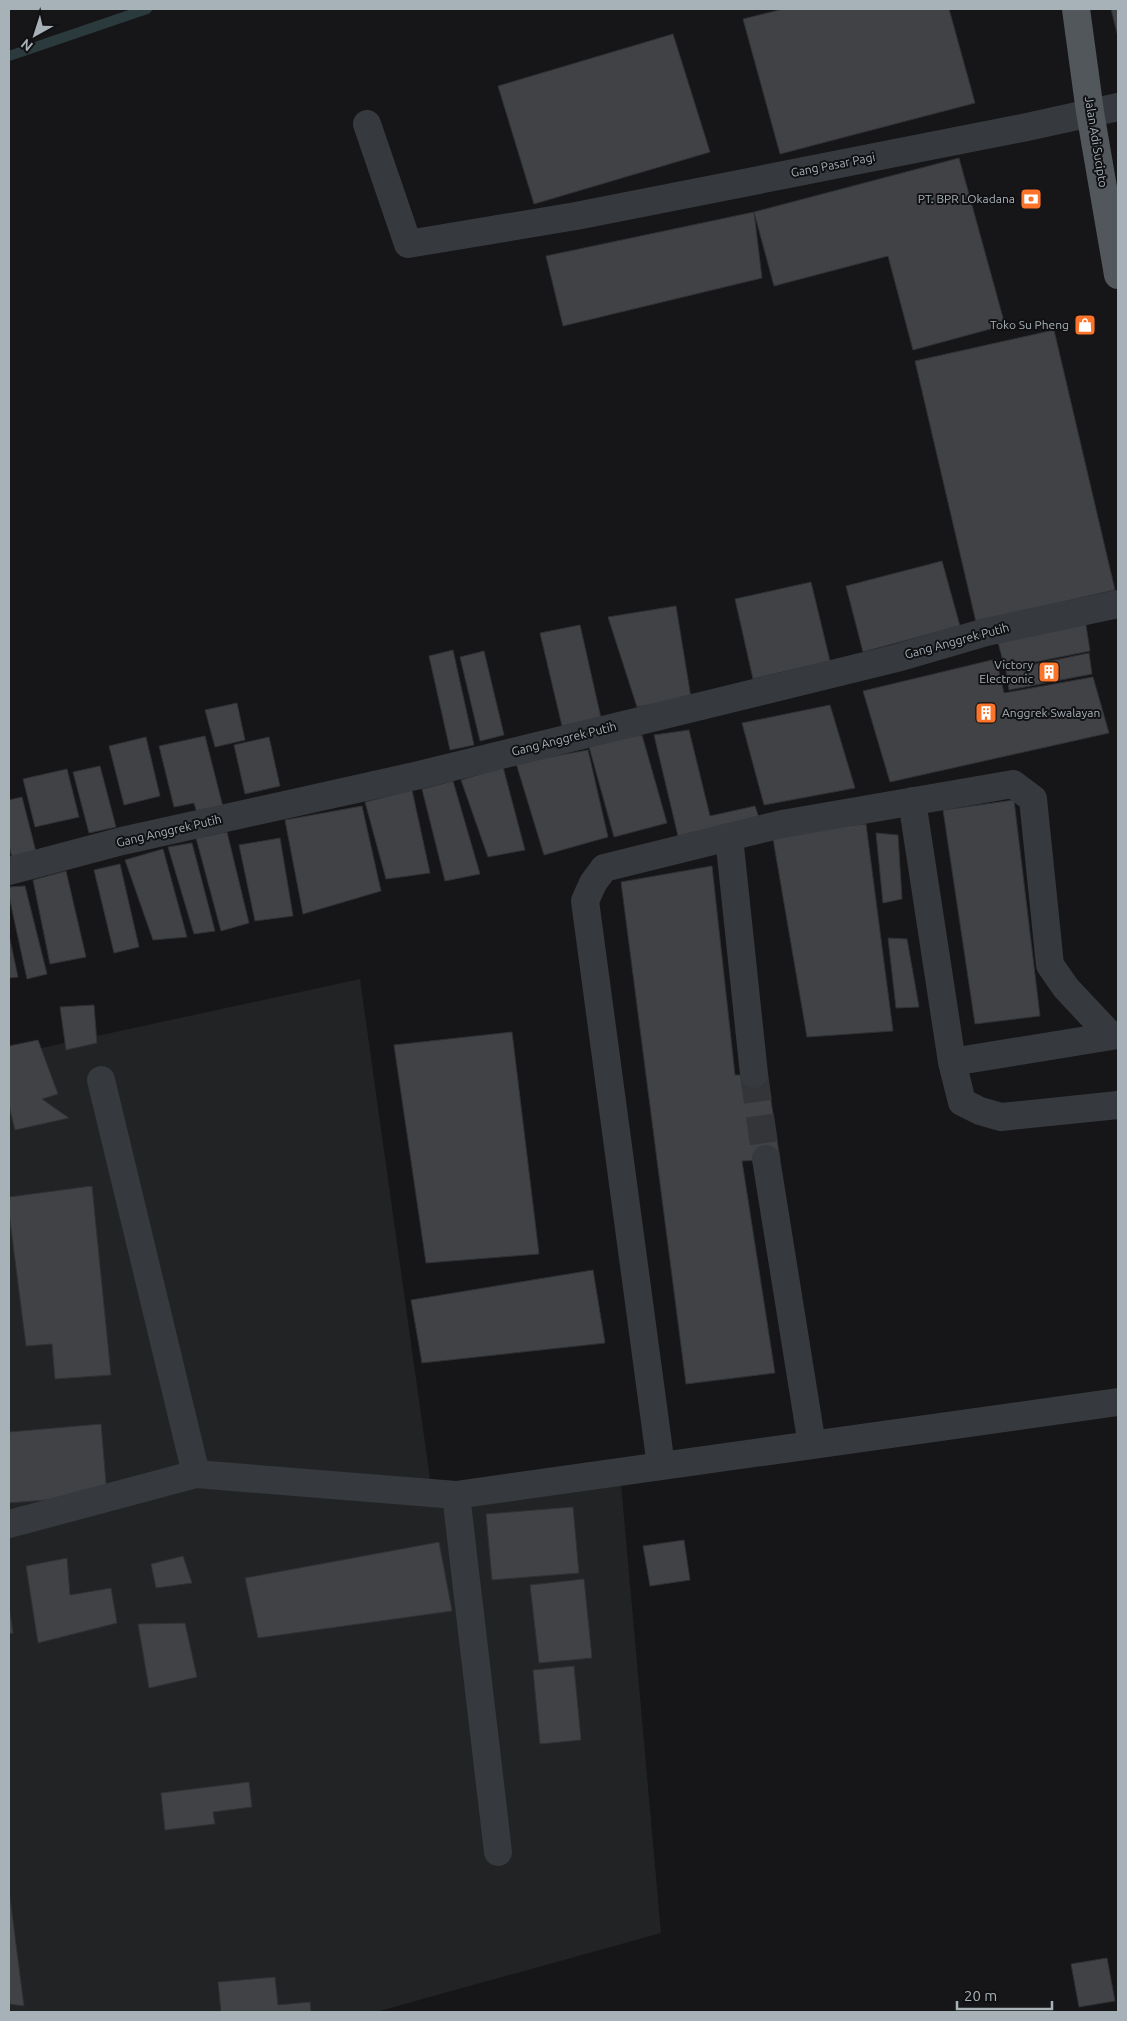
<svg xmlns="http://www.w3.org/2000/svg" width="1127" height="2021" font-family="Ubuntu,sans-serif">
  <rect width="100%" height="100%" fill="#161618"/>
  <path fill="#222325" d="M 360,979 L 432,1493 L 620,1472 L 661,1933 L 376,2012 L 9,2012 L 9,1055 Z"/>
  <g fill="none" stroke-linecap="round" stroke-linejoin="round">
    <path stroke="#2b3a3c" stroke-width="10" d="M 9,56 L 147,9"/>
  </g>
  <path fill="#404245" stroke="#2f3134" d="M 783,9 L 949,9 L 975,103 L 780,154 L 743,19 Z
    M 1111,9 L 1118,9 L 1118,37 Z
    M 673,34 L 710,152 L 534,204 L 498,86 Z
    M 959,158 L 1005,325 L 913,350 L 888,256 L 774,286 L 754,212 Z
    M 754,212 L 762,278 L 563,326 L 546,256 Z
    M 1054,330 L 1115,590 L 976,622 L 915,361 Z
    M 942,561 L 960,626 L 863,652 L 846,586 Z
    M 811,582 L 830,661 L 753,679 L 735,599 Z
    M 676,606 L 691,698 L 637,707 L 608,617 Z
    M 1085,619 L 1090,651 L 1005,668 L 997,639 Z
    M 580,625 L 601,718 L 562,726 L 540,633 Z
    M 453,650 L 474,745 L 450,750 L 429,656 Z
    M 484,651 L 504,735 L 480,741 L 460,657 Z
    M 1089,653 L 1092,674 L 1009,690 L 1006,670 Z
    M 996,659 L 1004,693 L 1093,677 L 1109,733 L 890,782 L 863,691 Z
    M 237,703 L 245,740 L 215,747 L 205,710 Z
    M 830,705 L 855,788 L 764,805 L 742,723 Z
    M 689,730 L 710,816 L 755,806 L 759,818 L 678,836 L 654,735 Z
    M 642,735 L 667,823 L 614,837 L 588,743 Z
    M 205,736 L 223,807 L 197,813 L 194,803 L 174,807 L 159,746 Z
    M 146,737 L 160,796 L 124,805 L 109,746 Z
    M 269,737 L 280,786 L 245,794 L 234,745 Z
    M 588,750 L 608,837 L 544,855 L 516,763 Z
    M 100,766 L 116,827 L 89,833 L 73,772 Z
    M 503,767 L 525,850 L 488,857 L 461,780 Z
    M 67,769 L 79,817 L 35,827 L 23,779 Z
    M 453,781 L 480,874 L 445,881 L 422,789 Z
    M 412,790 L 430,873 L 386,879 L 365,802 Z
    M 22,797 L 36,852 L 12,858 L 9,845 L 9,800 Z
    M 1014,800 L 1040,1016 L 975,1024 L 943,810 Z
    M 362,806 L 381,891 L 303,914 L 285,820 Z
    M 866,824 L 893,1031 L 807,1037 L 772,833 Z
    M 227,832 L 249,923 L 221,931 L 196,838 Z
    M 876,833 L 898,835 L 902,899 L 883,903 Z
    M 280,838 L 293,916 L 255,921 L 239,845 Z
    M 192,843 L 215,931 L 194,934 L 168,847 Z
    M 163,849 L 187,937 L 153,940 L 125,860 Z
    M 120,864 L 139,947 L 114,953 L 94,870 Z
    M 712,866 L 735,1075 L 767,1075 L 780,1159 L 742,1161 L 775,1373 L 686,1384 L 621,882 Z
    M 66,871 L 86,957 L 50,964 L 33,880 Z
    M 25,886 L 47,974 L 27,979 L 9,896 L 9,887 Z
    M 9,935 L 18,977 L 9,978 Z
    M 888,938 L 907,939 L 919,1007 L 896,1008 Z
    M 94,1005 L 97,1043 L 66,1050 L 60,1007 Z
    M 512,1032 L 539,1254 L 426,1263 L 394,1045 Z
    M 38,1040 L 58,1094 L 42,1099 L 69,1118 L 15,1130 L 9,1106 L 9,1046 Z
    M 92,1186 L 111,1375 L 55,1379 L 52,1344 L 26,1346 L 9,1213 L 9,1197 Z
    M 593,1270 L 605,1343 L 422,1363 L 411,1300 Z
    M 101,1424 L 107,1495 L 9,1503 L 9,1432 Z
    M 573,1507 L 579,1573 L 492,1580 L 486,1514 Z
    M 684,1540 L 690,1580 L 650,1586 L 643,1546 Z
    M 439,1542 L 452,1611 L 258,1638 L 245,1578 Z
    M 183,1556 L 192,1583 L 156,1588 L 151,1564 Z
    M 67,1558 L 70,1595 L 111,1588 L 117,1623 L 38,1643 L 26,1566 Z
    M 584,1579 L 592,1658 L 539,1663 L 530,1585 Z
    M 9,1605 L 13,1633 L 9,1634 Z
    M 185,1623 L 197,1677 L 149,1688 L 138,1624 Z
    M 574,1666 L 581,1740 L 540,1744 L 533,1670 Z
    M 249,1782 L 252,1807 L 213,1812 L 215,1824 L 165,1830 L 161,1793 Z
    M 9,1890 L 24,2006 L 9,2004 Z
    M 1107,1958 L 1115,2001 L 1079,2007 L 1071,1964 Z
    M 275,1977 L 278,2005 L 310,2002 L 311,2012 L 221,2012 L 218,1982 Z"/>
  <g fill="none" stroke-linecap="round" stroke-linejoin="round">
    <path stroke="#333538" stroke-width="28" stroke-dasharray="28 14" stroke-linecap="butt" d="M 754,1074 L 766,1159"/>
    <path stroke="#36393d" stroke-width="28" d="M 367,124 L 408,244 L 576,216 L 1027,127 L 1118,107
      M 912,801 L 952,1062 L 962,1102 L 980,1111 L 1001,1117 L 1118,1105
      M 729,837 L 754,1074
      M 9,871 L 122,841 L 415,776 L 897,658 L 986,632 L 1118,604
      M 952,1062 L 1118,1035
      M 101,1080 L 196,1474
      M 766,1159 L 812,1445
      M 661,1466 L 585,901 L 593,883 L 604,868 L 782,824 L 1013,784 L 1033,799 L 1050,965 L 1066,988 L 1111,1036
      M 456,1495 L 498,1852
      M 9,1524 L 196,1474 L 456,1495 L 1118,1402"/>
    <path stroke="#52575c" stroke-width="28" d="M 1076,9 L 1090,112 L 1118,275"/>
  </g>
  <defs>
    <g id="bank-square" transform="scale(1.125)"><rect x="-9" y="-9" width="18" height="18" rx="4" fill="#fb742a" stroke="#111113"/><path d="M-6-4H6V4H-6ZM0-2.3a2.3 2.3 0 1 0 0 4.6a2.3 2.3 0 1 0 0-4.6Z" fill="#fff"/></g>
    <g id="shop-square" transform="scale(1.125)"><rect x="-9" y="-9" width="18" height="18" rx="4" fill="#fb742a" stroke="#111113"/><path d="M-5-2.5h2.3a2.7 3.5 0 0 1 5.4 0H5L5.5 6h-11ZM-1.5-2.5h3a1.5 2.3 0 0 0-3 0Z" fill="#fff"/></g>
    <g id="building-square" transform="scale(1.125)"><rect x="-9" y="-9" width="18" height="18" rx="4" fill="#fb742a" stroke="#111113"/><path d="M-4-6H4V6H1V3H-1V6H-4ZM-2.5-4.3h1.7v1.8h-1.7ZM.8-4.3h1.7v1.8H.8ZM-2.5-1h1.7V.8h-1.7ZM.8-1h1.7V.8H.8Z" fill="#fff"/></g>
  </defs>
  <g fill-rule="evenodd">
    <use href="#bank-square" x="1031" y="199"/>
    <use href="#shop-square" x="1085" y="325"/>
    <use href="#building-square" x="1049" y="672"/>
    <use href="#building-square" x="986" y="713"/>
  </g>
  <g text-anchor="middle" stroke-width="4" stroke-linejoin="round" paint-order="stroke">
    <g font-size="12" fill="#a7b2b8" stroke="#111113">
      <text transform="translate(1096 142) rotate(81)" y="4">Jalan Adi Sucipto</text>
      <text transform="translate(833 165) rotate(-11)" y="4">Gang Pasar Pagi</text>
      <text transform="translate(957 641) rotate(-15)" y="4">Gang Anggrek Putih</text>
      <text transform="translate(564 739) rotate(-14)" y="4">Gang Anggrek Putih</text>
      <text transform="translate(169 831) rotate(-13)" y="4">Gang Anggrek Putih</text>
    </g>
    <g font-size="12" fill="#a7b2b8" stroke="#111113" text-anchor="end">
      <text x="1015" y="203">PT. BPR LOkadana</text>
      <text x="1069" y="329">Toko Su Pheng</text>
      <text x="1033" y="669">Victory<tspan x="1033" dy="14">Electronic</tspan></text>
      <text x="1002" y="717" text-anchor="start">Anggrek Swalayan</text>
    </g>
  </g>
  <rect width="1127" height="2021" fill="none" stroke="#a7b2b8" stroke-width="20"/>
  <g transform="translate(35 35) rotate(219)" stroke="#111113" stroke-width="4" paint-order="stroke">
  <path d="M0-4L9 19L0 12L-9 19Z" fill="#a7b2b8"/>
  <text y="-8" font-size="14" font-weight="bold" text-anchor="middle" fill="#a7b2b8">N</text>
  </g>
  <path d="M957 2001v8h95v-8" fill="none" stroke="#a7b2b8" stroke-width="2.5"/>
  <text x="964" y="2001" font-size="15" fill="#a7b2b8" stroke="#111113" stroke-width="4" paint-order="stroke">20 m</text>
</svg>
